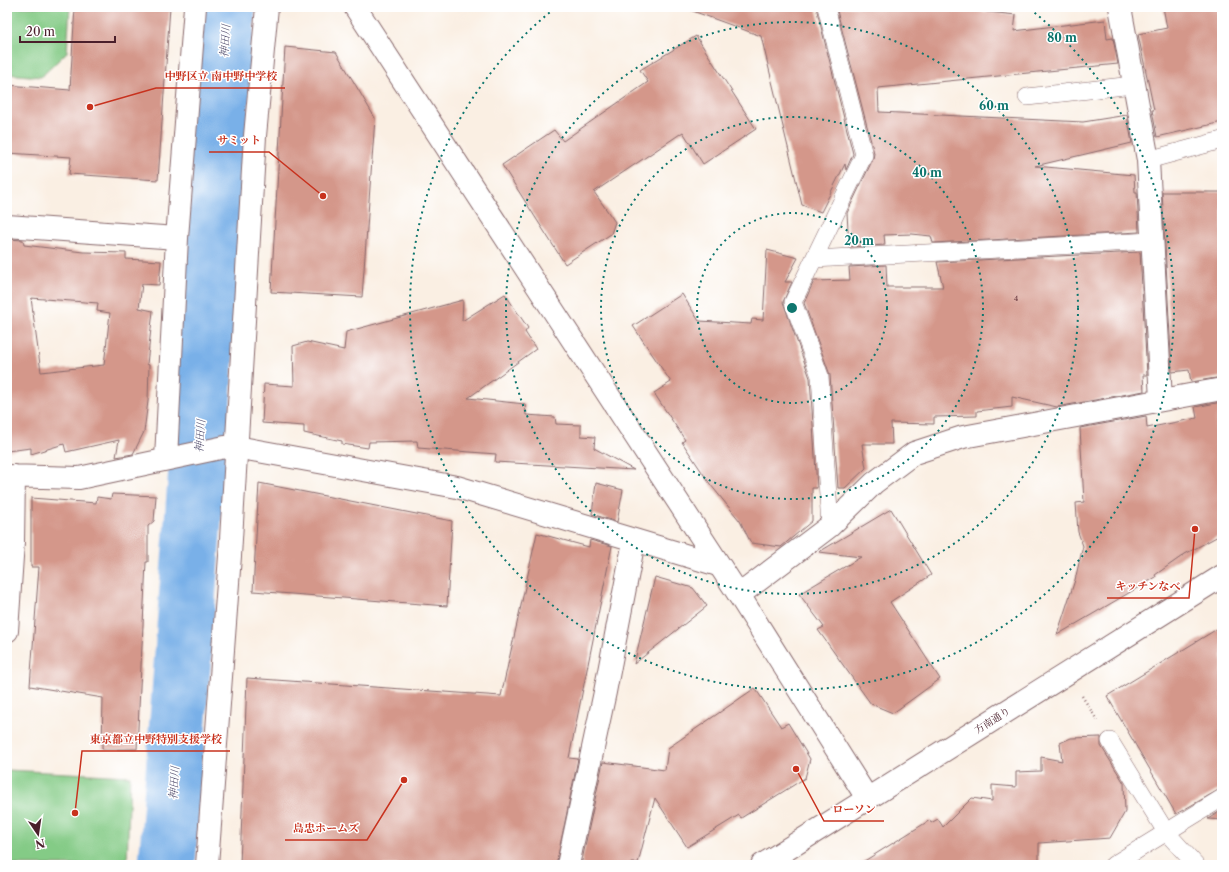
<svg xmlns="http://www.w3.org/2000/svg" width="1229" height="872" font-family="'Libre Caslon Text','Noto Serif JP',serif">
  <rect width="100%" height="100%" fill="#fff"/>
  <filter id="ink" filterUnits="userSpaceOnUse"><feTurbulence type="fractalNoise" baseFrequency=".025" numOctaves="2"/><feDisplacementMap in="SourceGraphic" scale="8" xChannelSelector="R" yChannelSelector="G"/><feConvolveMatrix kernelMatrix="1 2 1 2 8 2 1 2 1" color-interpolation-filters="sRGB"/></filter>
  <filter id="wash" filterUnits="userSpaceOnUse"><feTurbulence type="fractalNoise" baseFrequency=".012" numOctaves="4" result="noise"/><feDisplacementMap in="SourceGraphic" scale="16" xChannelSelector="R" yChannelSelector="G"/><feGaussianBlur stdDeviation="0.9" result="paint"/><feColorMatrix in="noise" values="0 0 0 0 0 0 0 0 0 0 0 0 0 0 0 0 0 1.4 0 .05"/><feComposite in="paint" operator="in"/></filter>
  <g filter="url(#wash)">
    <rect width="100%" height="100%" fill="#faefe3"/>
    <path fill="#84cb86" stroke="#677558" d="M 7,7 L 70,7 L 67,52 L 41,77 L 7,74 Z
      M 7,770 L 130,776 L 127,865 L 7,865 Z"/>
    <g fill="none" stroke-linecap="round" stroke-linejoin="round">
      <path stroke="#79b0e8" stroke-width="57" d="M 167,865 L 202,402 L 227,7"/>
    </g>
    <g id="blocks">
      <path fill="#d4978a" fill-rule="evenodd" d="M 75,7 L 170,7 L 158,180 L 69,174 L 71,157 L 7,153 L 7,85 L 70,90 Z
        M 690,7 L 816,7 L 853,154 L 846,170 L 845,164 L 821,212 L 802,205 L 761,36 L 690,10 Z
        M 836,7 L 961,7 L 961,9 L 1016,15 L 1014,31 L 1105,20 L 1107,39 L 1113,38 L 1118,64 L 878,88 L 879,112 L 1083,122 L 1127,115 L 1132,143 L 1035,166 L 1134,175 L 1135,192 L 1137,192 L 1139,232 L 933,243 L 931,236 L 912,234 L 884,235 L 885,245 L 849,247 L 847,213 L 873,159 L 874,153 Z
        M 1163,7 L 1222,7 L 1222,122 L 1157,137 L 1152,110 L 1154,110 L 1138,34 L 1167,28 Z
        M 696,36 L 756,129 L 703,164 L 683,132 L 594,192 L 615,222 L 611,234 L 565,264 L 502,165 L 554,130 L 563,141 L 648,82 L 640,70 Z
        M 285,47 L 336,52 L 375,118 L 362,297 L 271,292 Z
        M 1162,192 L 1222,192 L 1222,377 L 1191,382 L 1189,370 L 1172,372 Z
        M 7,239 L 23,240 L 24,245 L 83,252 L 126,253 L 126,259 L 161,261 L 159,285 L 142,284 L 139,308 L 153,311 L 147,364 L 149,365 L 148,401 L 144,432 L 133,454 L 116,457 L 119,440 L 66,452 L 64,444 L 31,454 L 31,448 L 7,451 ZM 31,298 L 98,303 L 97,311 L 110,313 L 104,365 L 41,372 Z
        M 767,250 L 798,258 L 785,282 L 792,282 L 783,302 L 810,378 L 817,488 L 812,488 L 812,521 L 781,547 L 751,543 L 740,521 L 710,484 L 682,442 L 685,440 L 654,393 L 671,382 L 633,326 L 682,294 L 699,321 L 751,324 L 752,319 L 763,320 Z
        M 1140,252 L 1147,375 L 1143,375 L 1144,391 L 1057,407 L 1012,397 L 1012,407 L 977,411 L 977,416 L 934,417 L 934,424 L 891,423 L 892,444 L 862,444 L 866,468 L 845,488 L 838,488 L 830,375 L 804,303 L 814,281 L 850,280 L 849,267 L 886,265 L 887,287 L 943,287 L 937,262 Z
        M 505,294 L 528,328 L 525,332 L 536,349 L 468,398 L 525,404 L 526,415 L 555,417 L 556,424 L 581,425 L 581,436 L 595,437 L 594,448 L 634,470 L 495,462 L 496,454 L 418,448 L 417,441 L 369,442 L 368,448 L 342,444 L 342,441 L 304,433 L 304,426 L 262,423 L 264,384 L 294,386 L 293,346 L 307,342 L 344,350 L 346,332 L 463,300 L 462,321 Z
        M 1222,402 L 1222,534 L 1185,554 L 1155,575 L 1156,577 L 1057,635 L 1075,580 L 1083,546 L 1078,532 L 1076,503 L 1084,502 L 1080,428 L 1146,416 L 1147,428 L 1197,418 L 1195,407 Z
        M 259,483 L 452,521 L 447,606 L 253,591 Z
        M 596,483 L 623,490 L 617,522 L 592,514 Z
        M 112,494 L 156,496 L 154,521 L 148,526 L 148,562 L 146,562 L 137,749 L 102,749 L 103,698 L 30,686 L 39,567 L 31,567 L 31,498 L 96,503 L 97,497 L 111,499 Z
        M 891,509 L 931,575 L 890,602 L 940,679 L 893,713 L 871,704 L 818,630 L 824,627 L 799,594 L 861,557 L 819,552 Z
        M 537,533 L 589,547 L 590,540 L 612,546 L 569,758 L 578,759 L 556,865 L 240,865 L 247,678 L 501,696 Z
        M 655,577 L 693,588 L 707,606 L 634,664 Z
        M 1222,626 L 1222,788 L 1176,814 L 1107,696 Z
        M 755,688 L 781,727 L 788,723 L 810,759 L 805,778 L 741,818 L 739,815 L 687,847 L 655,798 L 638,863 L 632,863 L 631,865 L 581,865 L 603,762 L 665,770 L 668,748 Z
        M 1101,737 L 1101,746 L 1124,783 L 1125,812 L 1110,838 L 1039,843 L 1039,865 L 858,865 L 930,820 L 931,823 L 938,819 L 943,827 L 972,798 L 992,801 L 992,785 L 1016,787 L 1016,772 L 1041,771 L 1041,757 L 1062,761 L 1060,743 L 1071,738 Z
        M 1222,810 L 1222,820 L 1208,819 Z"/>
    </g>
  </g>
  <g filter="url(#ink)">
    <use href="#blocks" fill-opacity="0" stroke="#88686b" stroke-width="1"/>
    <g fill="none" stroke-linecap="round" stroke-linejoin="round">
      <g stroke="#88686b" stroke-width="18">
        <path id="service" d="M 826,7 L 864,155 L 793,302 L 820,376 L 830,526
          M 1027,97 L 1133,85
          M 1148,160 L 1222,140
          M 814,259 L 1151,241
          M 1110,741 L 1166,832 L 1196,865
          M 1113,865 L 1222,798"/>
      </g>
      <g stroke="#88686b" stroke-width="24">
        <path id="minor" d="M 1120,7 L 1148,160 L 1161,400
          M 7,226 L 177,238
          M 166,459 L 177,238 L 195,7
          M 7,476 L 79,478 L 225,447 L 236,447 L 457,487 L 718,565
          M 739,595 L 830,526 L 874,483 L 914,453 L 963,437 L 1222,389
          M 7,631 L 13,542 L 14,476
          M 207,865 L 230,556 L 255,136 L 267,7
          M 568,865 L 605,692 L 634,541"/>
      </g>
      <g stroke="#88686b" stroke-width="24">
        <path id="tertiary" d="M 355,7 L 739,595 L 867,798"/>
      </g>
      <g stroke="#88686b" stroke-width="24">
        <path id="primary" d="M 762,865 L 1222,576"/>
      </g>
      <path stroke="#88686b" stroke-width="2.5" stroke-dasharray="1 3" stroke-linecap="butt" d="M 1082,696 L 1097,720"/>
      <use href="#service" stroke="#fff" stroke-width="17"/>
      <use href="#minor" stroke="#fff" stroke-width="22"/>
      <use href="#tertiary" stroke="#fff" stroke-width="22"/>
      <use href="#primary" stroke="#fff" stroke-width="22"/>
    </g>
  </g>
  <g fill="none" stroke="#0f766e" stroke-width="2" stroke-dasharray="2 4">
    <circle cx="792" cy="308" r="95"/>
    <circle cx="792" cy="308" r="191"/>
    <circle cx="792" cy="308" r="286"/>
    <path d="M1030 9A382 382 0 1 1 554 9"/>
  </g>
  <g text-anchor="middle" stroke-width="3" stroke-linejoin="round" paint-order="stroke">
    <g font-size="8" fill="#6c3d43">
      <text x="1016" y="301">4</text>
    </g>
    <g font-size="10" fill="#4a1f2b" stroke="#fff">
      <text transform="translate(992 720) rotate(-32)" y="4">方南通り</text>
    </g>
    <g font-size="11" font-style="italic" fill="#5d5977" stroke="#fff">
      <text transform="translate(225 41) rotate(-86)" y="4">神田川</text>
      <text transform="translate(200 436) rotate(-86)" y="4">神田川</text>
      <text transform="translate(174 783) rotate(-86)" y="4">神田川</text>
    </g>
  </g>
  <circle cx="792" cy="308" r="6" fill="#0f766e" stroke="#fff" stroke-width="2"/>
  <g font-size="12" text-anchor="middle" font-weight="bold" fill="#0f766e" stroke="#fff" stroke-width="3" stroke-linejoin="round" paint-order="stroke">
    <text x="1062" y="42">80 m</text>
    <text x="994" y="110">60 m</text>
    <text x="927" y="177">40 m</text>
    <text x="859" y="245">20 m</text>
  </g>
  <path fill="none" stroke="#c8321e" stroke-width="1.5" d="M90 107L156 88H285M323 196L269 152H209M1195 529L1189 598H1107M75 813L82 751H230M796 769L824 821H884M404 780L367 840H285"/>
  <g fill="#c8321e" stroke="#fff" stroke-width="1.5">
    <circle cx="90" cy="107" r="4"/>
    <circle cx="323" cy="196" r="4"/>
    <circle cx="1195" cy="529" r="4"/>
    <circle cx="75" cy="813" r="4"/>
    <circle cx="796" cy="769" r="4"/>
    <circle cx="404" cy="780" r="4"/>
  </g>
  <g font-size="11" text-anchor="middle" font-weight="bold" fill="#c8321e" stroke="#fff" stroke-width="3" stroke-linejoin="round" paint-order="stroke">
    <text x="221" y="80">中野区立 南中野中学校</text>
    <text x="239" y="144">サミット</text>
    <text x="1148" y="590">キッチンなべ</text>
    <text x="156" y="743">東京都立中野特別支援学校</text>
    <text x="854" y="813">ローソン</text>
    <text x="326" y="832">島忠ホームズ</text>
  </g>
  <rect width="1229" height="872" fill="none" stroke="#fff" stroke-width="24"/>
  <g transform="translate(38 834) rotate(167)" stroke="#ffffff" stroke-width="3" paint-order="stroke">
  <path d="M0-3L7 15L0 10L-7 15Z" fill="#4a1f2b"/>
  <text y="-6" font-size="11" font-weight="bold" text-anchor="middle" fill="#4a1f2b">N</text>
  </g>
  <path d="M20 36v6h95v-6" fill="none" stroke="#4a1f2b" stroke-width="2"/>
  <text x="26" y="36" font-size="12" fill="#4a1f2b" stroke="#ffffff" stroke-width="3" paint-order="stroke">20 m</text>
</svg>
